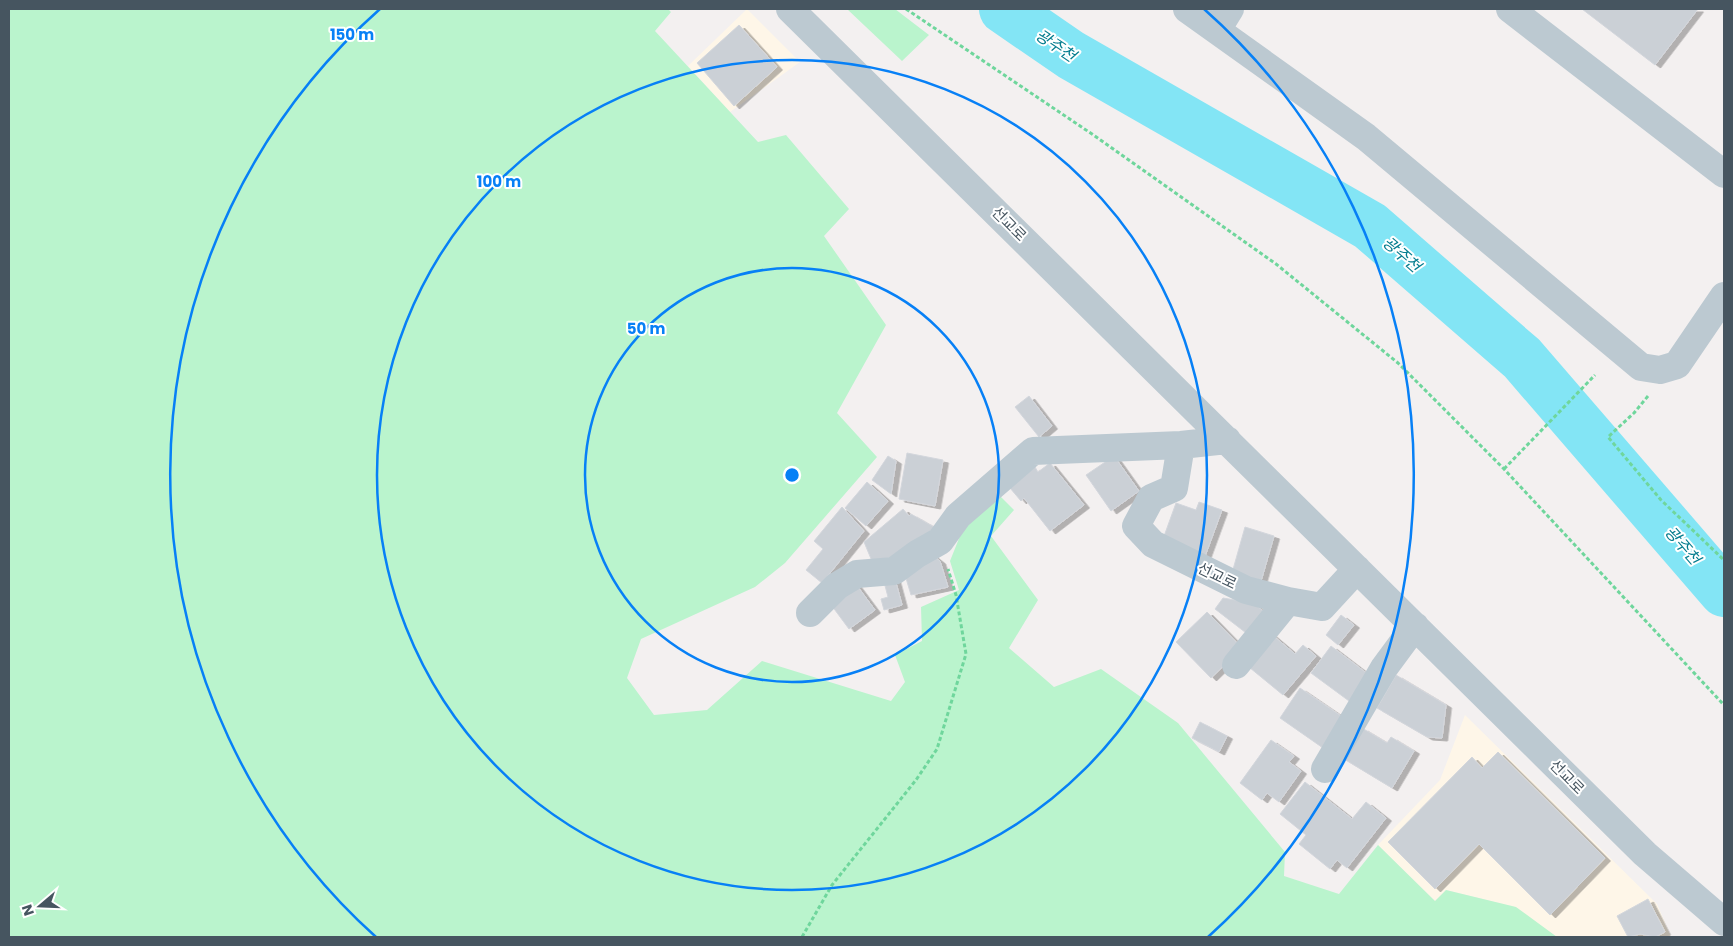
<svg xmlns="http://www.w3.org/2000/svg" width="1733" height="946" font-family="Poppins,'Noto Sans KR',sans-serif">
  <defs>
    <filter id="shadow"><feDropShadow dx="5.5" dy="3" stdDeviation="0" flood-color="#0004"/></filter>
  </defs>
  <rect width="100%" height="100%" fill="#f3f0f0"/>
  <path fill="#fef6e8" d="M 747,9 L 800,62 L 730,112 L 688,66 Z
    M 1465,715 L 1657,904 L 1671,937 L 1557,937 L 1515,907 L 1446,890 L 1435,901 L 1378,845 L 1440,780 Z"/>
  <path fill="#baf4cd" d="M 9,9 L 668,9 L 671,12 L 655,31 L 758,142 L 786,135 L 849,209 L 824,236 L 886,325 L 837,413 L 877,457 L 785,563 L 755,587 L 641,639 L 627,678 L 654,715 L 707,710 L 762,661 L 891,701 L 905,682 L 895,655 L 922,641 L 921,607 L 959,590 L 950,561 L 962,531 L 998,494 L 1014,510 L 991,536 L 1038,600 L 1009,648 L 1054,687 L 1101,669 L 1178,723 L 1285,852 L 1284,876 L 1339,894 L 1378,845 L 1435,901 L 1446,890 L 1516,907 L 1557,937 L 9,937 Z
    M 847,9 L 895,9 L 929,35 L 902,61 Z"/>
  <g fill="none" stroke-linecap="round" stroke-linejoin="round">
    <path stroke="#83e5f5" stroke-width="50" d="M 1004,9 L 1071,55 L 1370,226 L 1522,358 L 1724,592"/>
  </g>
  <path fill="#cbd0d6" stroke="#d3d6dc" filter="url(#shadow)" d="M 1582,9 L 1698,9 L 1655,65 Z
    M 739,25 L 777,67 L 734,106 L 697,63 Z
    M 1029,396 L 1052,426 L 1039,437 L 1015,407 Z
    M 907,453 L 943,460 L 935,506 L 899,499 Z
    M 888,456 L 896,461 L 891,494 L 872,480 Z
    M 1114,456 L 1139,491 L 1111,511 L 1086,475 Z
    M 1050,463 L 1084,505 L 1050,531 L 1024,498 L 1021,501 L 1010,488 L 1035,467 L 1038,472 Z
    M 867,482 L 888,501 L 866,526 L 845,508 Z
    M 1199,502 L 1222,510 L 1204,559 L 1163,539 L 1176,503 L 1196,510 Z
    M 842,507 L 864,531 L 822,583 L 806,570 L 823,549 L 814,541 Z
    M 903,509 L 909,516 L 911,514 L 934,527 L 921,541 L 874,566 L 864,542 Z
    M 1245,527 L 1274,536 L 1261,581 L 1232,573 Z
    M 930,553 L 940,561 L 948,587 L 911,595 L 905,575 Z
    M 895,579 L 902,605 L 884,610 L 881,599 L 888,597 L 884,582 Z
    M 855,583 L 875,610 L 849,629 L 829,602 Z
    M 1223,598 L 1253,603 L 1267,614 L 1250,636 L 1215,609 Z
    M 1207,612 L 1242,648 L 1211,678 L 1176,642 Z
    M 1341,615 L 1354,625 L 1338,645 L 1326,635 Z
    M 1270,633 L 1295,654 L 1303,645 L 1316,656 L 1283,695 L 1244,663 Z
    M 1331,646 L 1369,675 L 1349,701 L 1311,673 Z
    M 1396,675 L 1446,705 L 1442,738 L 1427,737 L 1377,708 Z
    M 1300,688 L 1344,718 L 1323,748 L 1280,718 Z
    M 1200,722 L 1227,736 L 1219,752 L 1192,738 Z
    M 1362,728 L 1387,743 L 1391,737 L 1414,751 L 1392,788 L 1344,759 Z
    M 1271,740 L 1294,756 L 1289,762 L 1301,771 L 1279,802 L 1267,793 L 1262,800 L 1240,783 Z
    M 1498,752 L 1605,858 L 1550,915 L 1479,844 L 1435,889 L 1388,842 L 1472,757 L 1482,768 Z
    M 1305,782 L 1352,819 L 1366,802 L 1386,818 L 1347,868 L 1337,860 L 1330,869 L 1299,844 L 1306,835 L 1280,814 Z
    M 1648,899 L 1665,932 L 1655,937 L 1640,934 L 1628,937 L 1617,916 Z"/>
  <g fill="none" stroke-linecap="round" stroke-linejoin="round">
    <path stroke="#6fd69c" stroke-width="3" stroke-dasharray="4 2.5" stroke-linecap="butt" d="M 906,9 L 1092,134 L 1276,264 L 1398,363 L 1504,469 L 1724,705
      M 1648,396 L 1634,413 L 1608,437 L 1661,500 L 1724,560
      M 1504,469 L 1595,375
      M 802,937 L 832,885 L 916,780 L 937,749 L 966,654 L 956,595 L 948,569"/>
    <path stroke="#bcc9d1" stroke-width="28" d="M 790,9 L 1645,854 L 1724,922
      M 1187,9 L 1366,137 L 1641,367 L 1660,370 L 1677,365 L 1724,296
      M 1510,9 L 1724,174
      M 1217,30 L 1230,9
      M 1181,445 L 1174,488 L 1151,498 L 1136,526 L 1153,544 L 1246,590 L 1288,601
      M 810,613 L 837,586 L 857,574 L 894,571 L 917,554 L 940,541 L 958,516 L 1033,451 L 1181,445 L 1227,440
      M 1236,665 L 1288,601 L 1322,607 L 1357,569
      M 1325,769 L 1384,668 L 1415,626"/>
  </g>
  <g fill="none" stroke="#0780f6" stroke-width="2.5">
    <circle cx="792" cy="475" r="207"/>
    <circle cx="792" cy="475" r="415"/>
    <path d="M376 937A622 622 0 0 1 380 9M1204 9A622 622 0 0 1 1208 937"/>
  </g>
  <g text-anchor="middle" stroke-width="4" stroke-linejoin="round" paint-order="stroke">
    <g font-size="15" fill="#465560" stroke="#fff">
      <text transform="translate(1009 224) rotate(45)" y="5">선교로</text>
      <text transform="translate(1217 576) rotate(26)" y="5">선교로</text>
      <text transform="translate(1567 777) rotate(45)" y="5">선교로</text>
    </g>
    <g font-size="16" font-style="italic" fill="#047c8e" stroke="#fff">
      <text transform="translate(1056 45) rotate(34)" y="6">광주천</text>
      <text transform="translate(1402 254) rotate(41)" y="6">광주천</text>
      <text transform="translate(1683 545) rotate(49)" y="6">광주천</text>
    </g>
  </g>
  <circle cx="792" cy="475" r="8" fill="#0780f6" stroke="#fff" stroke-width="2.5"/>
  <g font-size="15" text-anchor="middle" font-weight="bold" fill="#0780f6" stroke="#fff" stroke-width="4" stroke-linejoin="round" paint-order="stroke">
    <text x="352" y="40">150 m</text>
    <text x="499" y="187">100 m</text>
    <text x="646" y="334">50 m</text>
  </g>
  <rect width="1733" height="946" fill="none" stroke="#465560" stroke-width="20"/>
  <g transform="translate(40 906) rotate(251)" stroke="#ffffff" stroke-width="4" paint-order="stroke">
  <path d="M0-4L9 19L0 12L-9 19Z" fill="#465560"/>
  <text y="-8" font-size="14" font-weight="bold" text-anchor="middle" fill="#465560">N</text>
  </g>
</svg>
